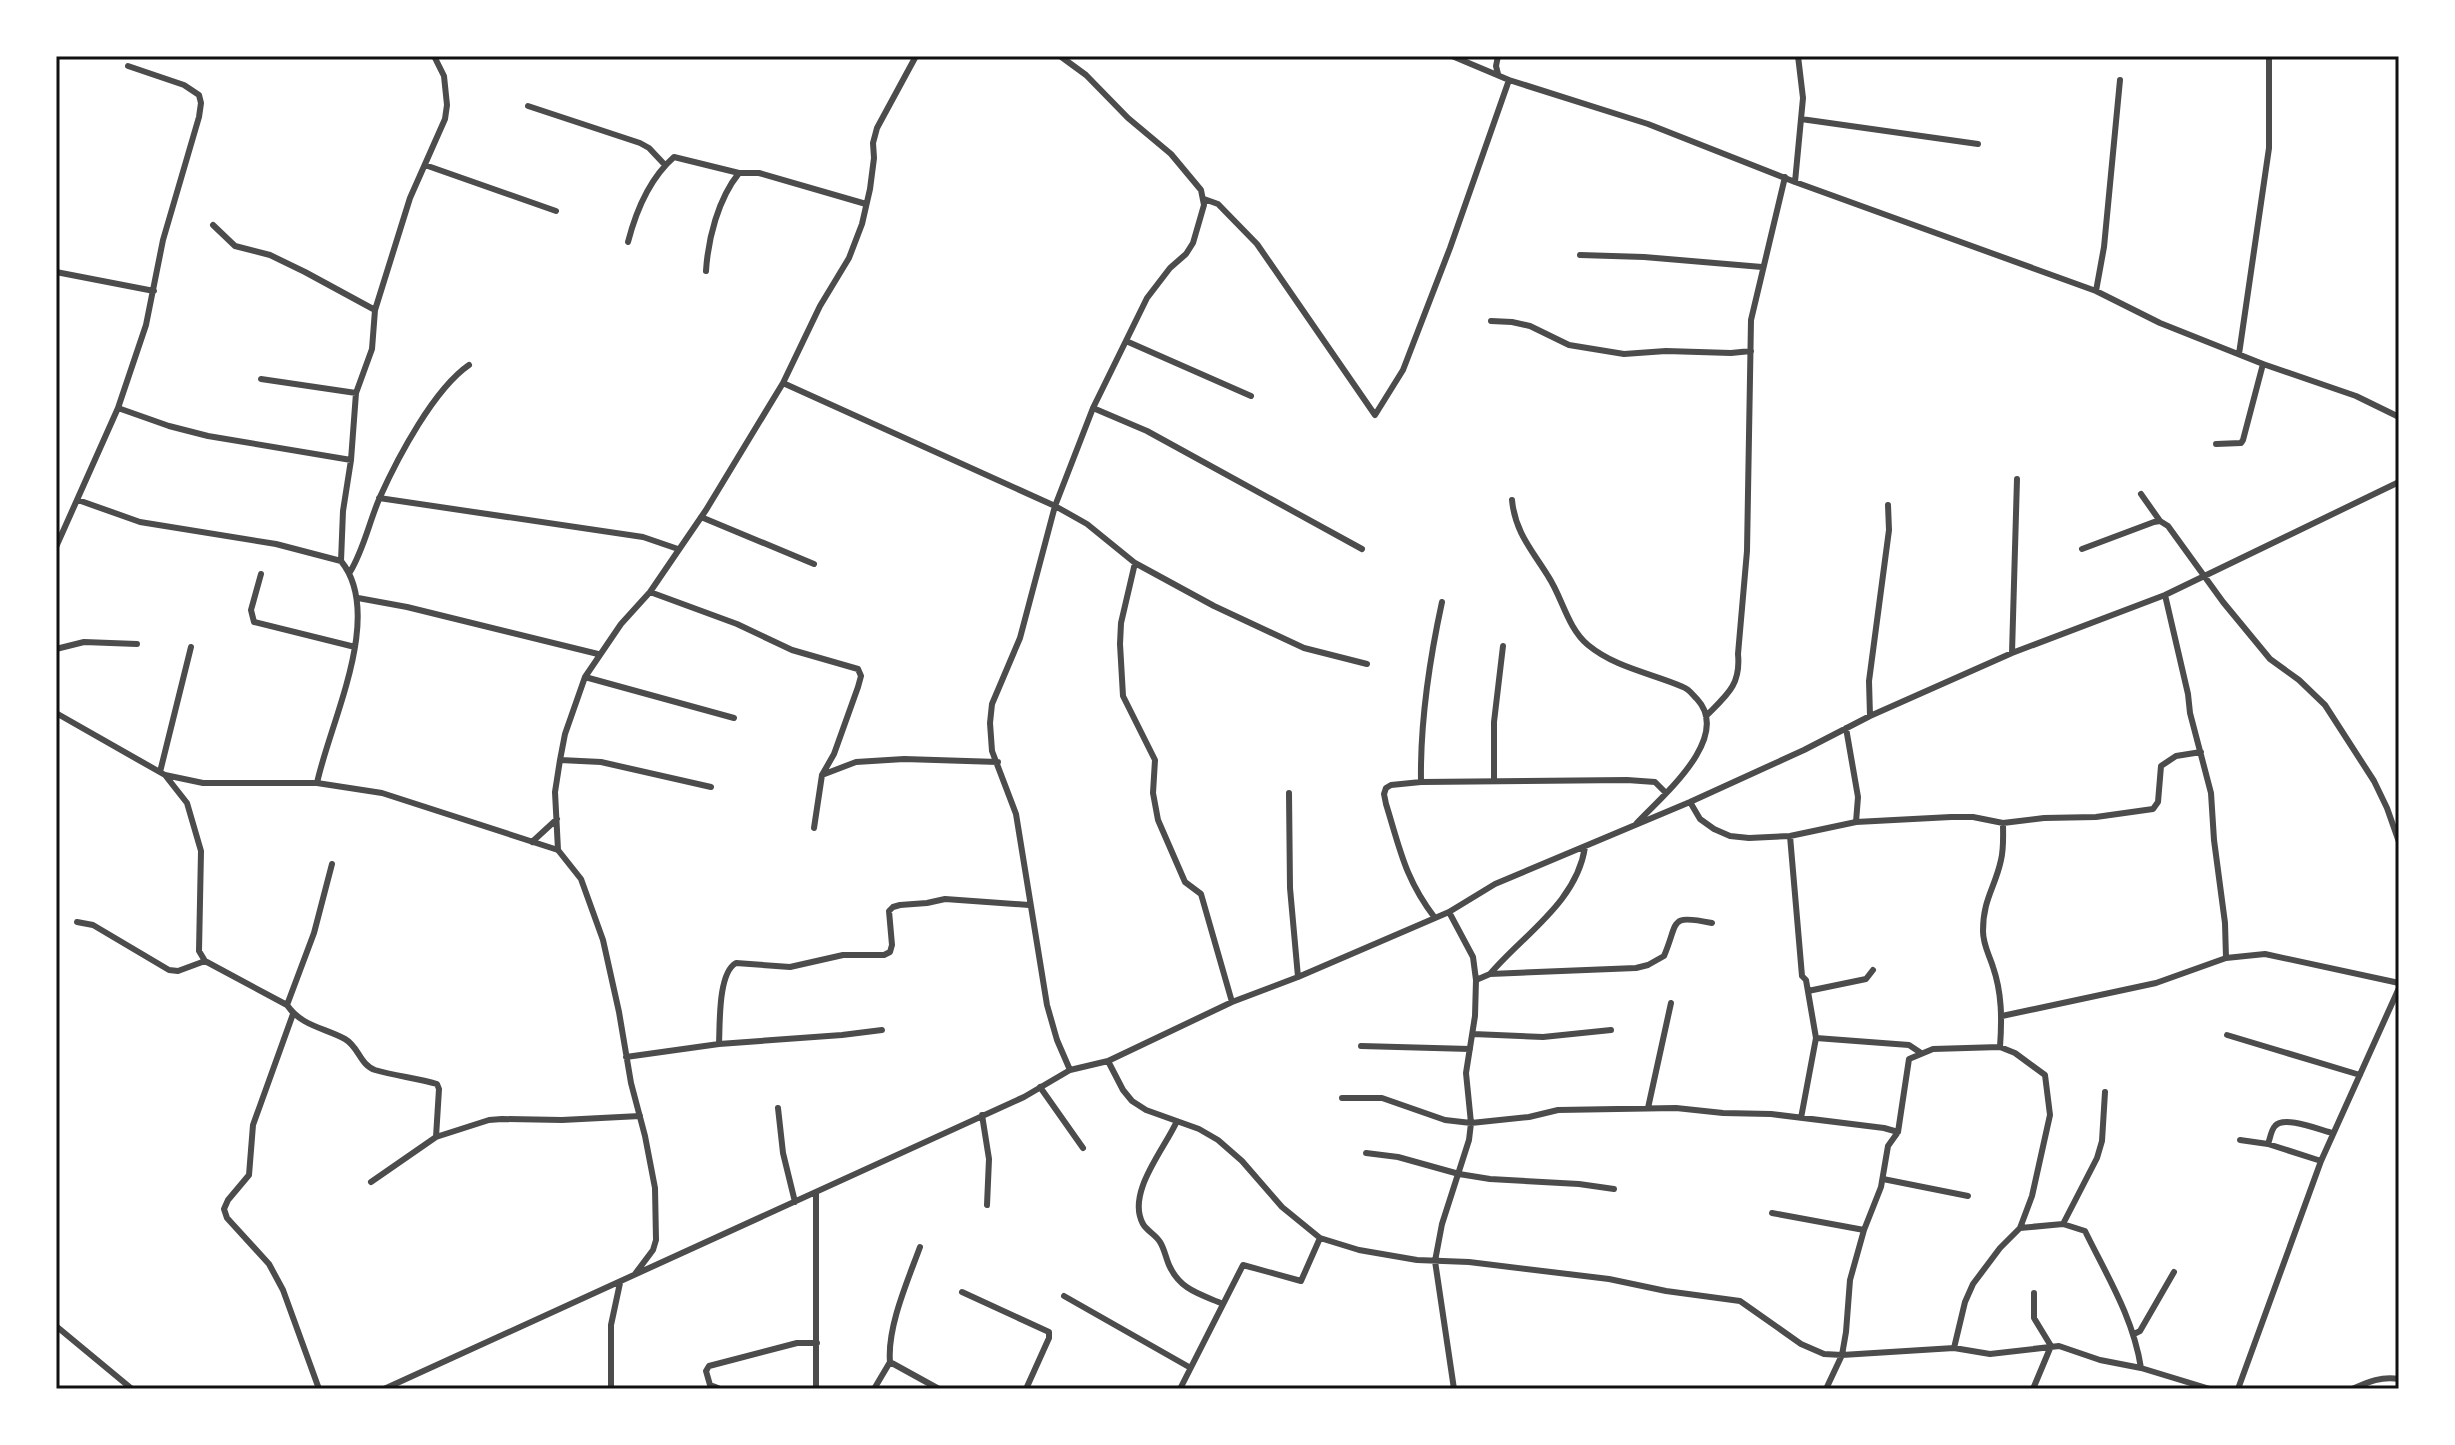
<svg xmlns="http://www.w3.org/2000/svg" width="2455" height="1445" font-family="'Space Grotesk',sans-serif">
  <rect width="100%" height="100%" fill="#fff"/>
  <g fill="none" stroke-linecap="round" stroke-linejoin="round">
    <path stroke="#4c4c4c" stroke-width="6" d="M 1060,56 L 1086,75 L 1128,118 L 1171,154 L 1201,190 L 1204,205 L 1193,243 L 1186,254 L 1170,268 L 1147,298 L 1093,408 L 1055,506 L 1020,638 L 992,704 L 990,723 L 992,751 L 1016,814 L 1047,1005 L 1057,1040 L 1070,1070
      M 1452,56 L 1509,80 L 1648,124 L 1795,182 L 2096,291 L 2160,323 L 2263,364 L 2356,396 L 2399,417
      M 1498,74 L 1496,66 L 1498,56
      M 528,106 L 640,143 L 649,148 L 665,165
      M 1801,119 L 1978,144
      M 425,165 L 556,211
      M 1795,182 L 1803,98 L 1798,56
      M 1204,199 L 1218,204 L 1257,244 L 1375,415 L 1403,370 L 1450,248 L 1509,80
      M 213,225 L 235,246 L 270,255 L 305,272 L 375,310
      M 628,242 C 636,211 650,178 674,157 L 739,173
      M 1580,255 L 1644,257 L 1762,267
      M 706,271 C 708,239 718,199 739,173 L 759,173 L 866,204
      M 56,272 L 154,291
      M 2096,291 L 2104,247 L 2120,80
      M 1491,321 L 1512,322 L 1530,326 L 1569,345 L 1624,354 L 1666,351 L 1731,353 L 1751,351
      M 1126,341 L 1251,396
      M 2239,354 L 2269,148 L 2269,56
      M 261,379 L 356,393
      M 783,383 L 1055,506 L 1087,524 L 1135,563 L 1214,606 L 1304,648 L 1367,664
      M 118,408 L 169,426 L 208,436 L 351,460
      M 1093,408 L 1147,431 L 1362,549
      M 2216,444 L 2241,443 L 2243,440 L 2263,364
      M 2141,494 L 2160,521
      M 379,498 L 643,537 L 678,549
      M 78,500 L 140,522 L 276,544 L 341,561
      M 1512,500 C 1515,532 1532,550 1548,576 C 1563,599 1567,627 1588,645 C 1616,668 1651,673 1683,687 C 1689,689 1692,694 1697,699 C 1733,738 1661,797 1636,824
      M 701,517 L 814,564
      M 56,547 L 118,408 L 146,325 L 163,240 L 199,117 L 201,103 L 199,95 L 184,85 L 128,66
      M 2082,549 L 2154,522 L 2160,521 L 2168,526 L 2223,602 L 2270,659 L 2299,680 L 2325,705 L 2374,781 L 2387,808 L 2399,842
      M 1135,563 L 1121,623 L 1120,644 L 1123,696 L 1155,760 L 1153,793 L 1158,820 L 1185,882 L 1201,894 L 1232,1002
      M 350,572 C 364,549 369,522 380,497 C 398,457 434,389 469,365
      M 261,574 L 251,610 L 254,622 L 355,647
      M 650,592 L 737,624 L 792,650 L 858,669 L 861,676 L 858,687 L 834,754 L 822,775 L 814,828
      M 2165,595 L 2188,694 L 2190,713 L 2211,793 L 2214,840 L 2225,923 L 2226,958
      M 358,598 L 407,607 L 598,654
      M 56,649 L 84,642 L 137,644
      M 2012,653 L 2017,479
      M 585,677 L 734,718
      M 56,713 L 165,775 L 203,783 L 317,783 L 382,793 L 558,850 L 581,879 L 603,940 L 619,1012 L 631,1083 L 645,1136 L 655,1188 L 656,1240 L 653,1250 L 635,1274
      M 1706,716 C 1727,695 1741,685 1738,654 L 1747,551 L 1751,320 L 1785,177
      M 1870,716 L 1869,681 L 1889,530 L 1888,505
      M 1846,728 L 1858,797 L 1856,822
      M 560,760 L 601,762 L 711,787
      M 160,772 L 191,647
      M 165,775 L 187,803 L 201,851 L 199,951 L 205,961 L 287,1005 C 301,1026 325,1028 345,1039 C 359,1047 360,1065 375,1070 C 395,1076 417,1078 437,1084 L 439,1089 L 436,1137 L 489,1120 L 502,1119 L 562,1120 L 640,1116
      M 822,775 L 856,762 L 904,759 L 998,762
      M 1494,781 L 1494,722 L 1503,646
      M 1421,782 C 1420,721 1429,662 1442,602
      M 317,783 C 330,722 385,615 341,561 L 343,511 L 351,460 L 356,393 L 372,349 L 375,310 L 410,198 L 445,119 L 447,105 L 444,76 L 434,56
      M 1289,793 L 1290,888 L 1298,977
      M 1690,802 L 1700,819 L 1714,829 L 1730,836 L 1749,838 L 1790,836 L 1856,822 L 1951,817 L 1973,817 L 2003,823 L 2044,818 L 2096,817 L 2153,809 L 2158,802 L 2161,766 L 2176,756 L 2201,752
      M 1790,836 L 1802,976 L 1806,980 L 1816,1038 L 1801,1118
      M 532,842 L 557,819
      M 558,850 L 555,792 L 560,760 L 565,734 L 585,677 L 621,624 L 650,592 L 706,510 L 783,383 L 820,306 L 849,258 L 862,224 L 870,189 L 874,158 L 873,143 L 877,128 L 916,56
      M 1449,912 L 1473,957 L 1476,980 L 1475,1016 L 1466,1073 L 1471,1123 L 1469,1140 L 1442,1224 L 1435,1261 L 1454,1389
      M 1435,918 C 1405,879 1400,849 1386,804 L 1384,794 L 1386,788 L 1391,785 L 1421,782 L 1627,780 L 1655,782 L 1665,792
      M 77,922 L 93,925 L 169,970 L 178,971 L 205,961
      M 1490,974 L 1636,968 L 1648,965 L 1664,956 C 1679,921 1668,914 1712,923
      M 1476,980 L 1490,974 C 1523,935 1577,902 1585,847
      M 1808,991 L 1866,979 L 1873,970
      M 287,1005 L 314,933 L 332,864
      M 293,1014 L 253,1125 L 249,1175 L 228,1200 L 224,1209 L 227,1218 L 269,1264 L 283,1290 L 319,1389
      M 2002,1016 L 2156,983 L 2226,958 L 2265,954 L 2399,983
      M 1473,1034 L 1543,1037 L 1611,1030
      M 2227,1035 L 2360,1075
      M 1816,1038 L 1909,1045 L 1921,1053
      M 719,1044 C 720,1023 718,973 736,963 L 790,967 L 843,955 L 884,955 L 890,952 L 892,945 L 889,911 L 893,907 L 900,905 L 927,903 L 945,899 L 1029,905
      M 1361,1046 L 1470,1049
      M 2000,1047 C 2002,1019 2002,993 1993,967 C 1989,954 1983,945 1983,931 C 1983,899 1995,888 2001,860 C 2004,848 2003,835 2003,823
      M 626,1057 L 719,1044 L 842,1035 L 882,1030
      M 1108,1061 L 1123,1090 L 1132,1101 L 1146,1110 L 1199,1129 L 1218,1140 L 1242,1161 L 1282,1207 L 1320,1238 L 1359,1250 L 1417,1260 L 1469,1262 L 1609,1279 L 1666,1291 L 1740,1301 L 1801,1344 L 1824,1354 L 1842,1355 L 1954,1348 L 1990,1354 L 2059,1346 L 2100,1360 L 2141,1368 L 2210,1389
      M 1040,1087 L 1083,1148
      M 1342,1098 L 1382,1098 L 1445,1120 L 1471,1123 L 1529,1117 L 1558,1110 L 1676,1108 L 1723,1113 L 1771,1114 L 1884,1128 L 1898,1132
      M 778,1108 L 783,1153 L 795,1202
      M 1648,1108 L 1671,1003
      M 982,1115 L 989,1159 L 987,1205
      M 1177,1121 C 1164,1150 1126,1193 1143,1224 C 1147,1231 1156,1235 1160,1242 C 1164,1248 1166,1258 1169,1265 C 1180,1290 1200,1294 1223,1304
      M 2240,1140 L 2268,1144 L 2321,1161
      M 2268,1144 C 2270,1139 2271,1130 2275,1126 C 2284,1115 2320,1130 2333,1133
      M 1366,1153 L 1398,1157 L 1459,1174 L 1490,1179 L 1579,1184 L 1614,1189
      M 1883,1179 L 1968,1196
      M 371,1182 L 436,1137
      M 1772,1213 L 1864,1230
      M 2063,1224 L 2097,1158 L 2102,1141 L 2105,1092
      M 2020,1228 L 2063,1224 L 2085,1231 C 2107,1276 2133,1317 2141,1368
      M 920,1247 C 908,1280 887,1327 890,1362 L 939,1389
      M 962,1292 L 1049,1332 L 1049,1338 L 1026,1389
      M 1064,1296 L 1189,1367
      M 56,1326 L 132,1389
      M 2134,1334 L 2140,1331 L 2174,1272
      M 718,1388 L 710,1385 L 706,1371 L 709,1366 L 797,1343 L 817,1343
      M 384,1389 L 1024,1097 L 1070,1070 L 1108,1061 L 1232,1002 L 1298,977 L 1449,912 L 1495,884 L 1690,802 L 1804,750 L 1870,716 L 2012,653 L 2165,595 L 2399,482
      M 611,1389 L 611,1325 L 620,1283
      M 816,1389 L 816,1193
      M 874,1389 L 890,1362
      M 1180,1389 L 1243,1265 L 1301,1281 L 1320,1238
      M 1826,1389 L 1842,1355 L 1846,1332 L 1850,1280 L 1864,1230 L 1881,1187 L 1888,1146 L 1898,1132 L 1909,1059 L 1933,1049 L 2000,1047 L 2015,1053 L 2045,1075 L 2050,1115 L 2032,1196 L 2020,1228 L 2000,1248 L 1973,1284 L 1965,1302 L 1954,1348
      M 2033,1389 L 2051,1346 L 2034,1318 L 2034,1293
      M 2238,1389 L 2321,1161 L 2399,988
      M 2352,1389 C 2368,1382 2381,1376 2399,1379"/>
  </g>
  <rect width="2455" height="1445" fill="none" stroke="#ffffff" stroke-width="116"/>
  <rect x="58" y="58" width="2339" height="1329" fill="none" stroke="#111" stroke-width="3"/>
</svg>
